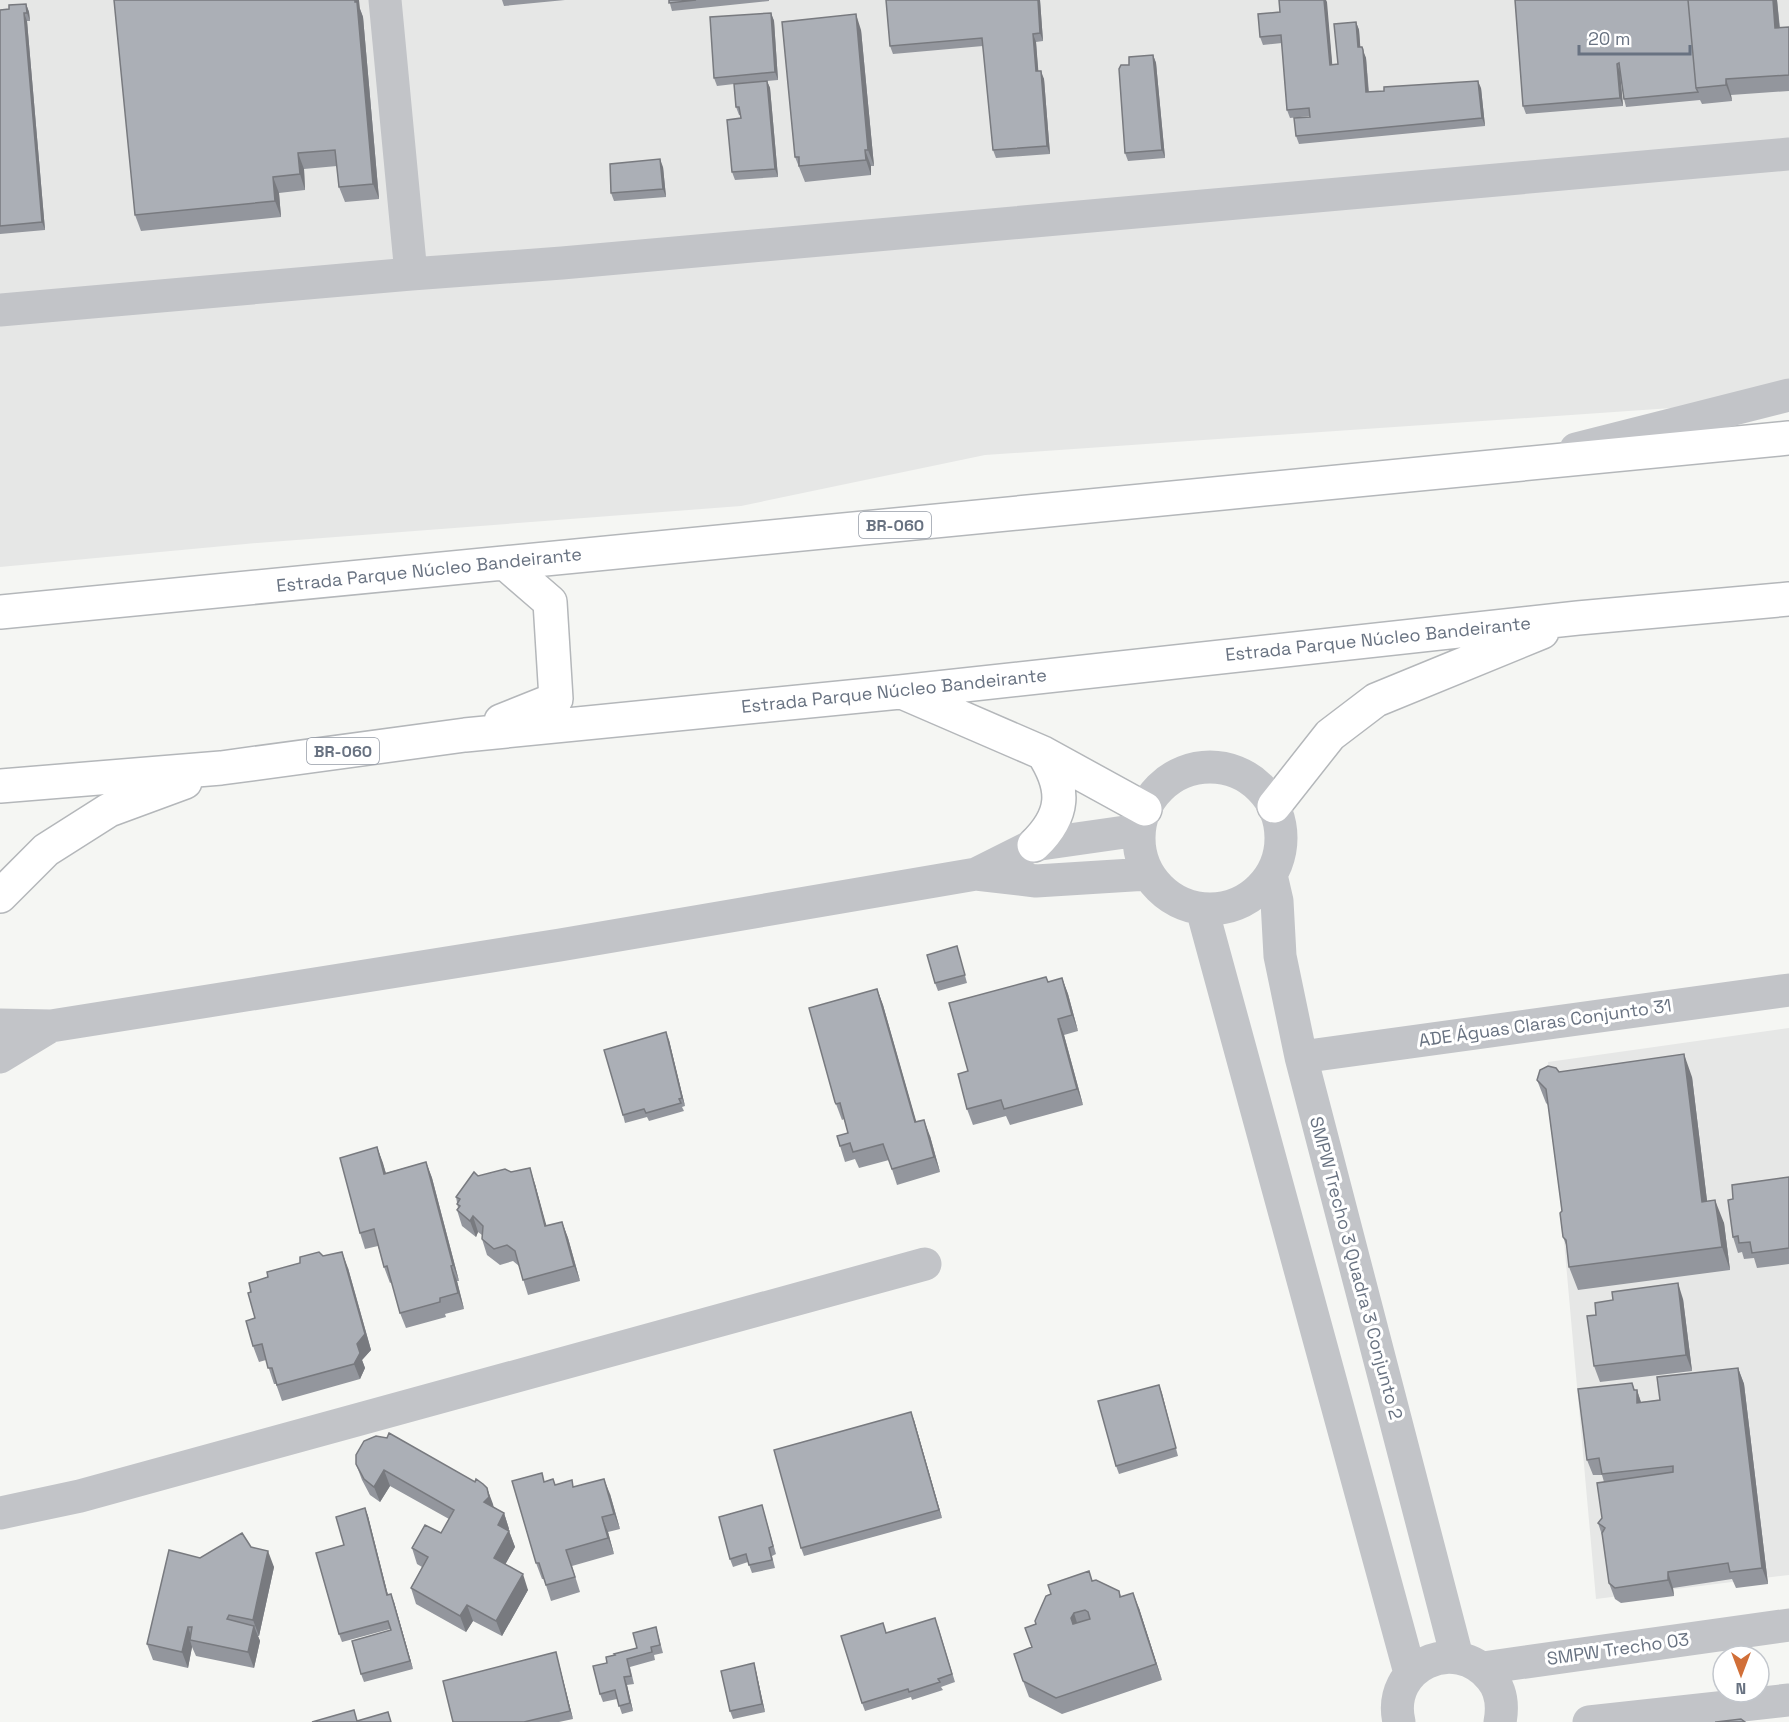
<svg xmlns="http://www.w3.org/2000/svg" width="1789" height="1722" font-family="'Space Grotesk',sans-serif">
  <rect width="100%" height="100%" fill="#f5f6f3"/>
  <path fill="#e6e7e6" d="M 0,0 L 1789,0 L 1789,400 L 985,455 L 741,506 L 257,543 L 0,567 Z
    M 1789,1028 L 1789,1575 L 1596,1599 L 1548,1062 Z"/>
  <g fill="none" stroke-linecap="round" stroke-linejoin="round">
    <g stroke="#b4b7ba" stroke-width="36">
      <path id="highway" d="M 0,612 L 1789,438
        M 902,692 L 1043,753 L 1145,809
        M 501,721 L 556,699 L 550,602 L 505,563
        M 0,786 L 221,768 L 465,735 L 900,692 L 1578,618 L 1789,599
        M 1274,806 L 1330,735 L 1376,700 L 1542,632
        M 1034,845 C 1065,815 1066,789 1043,753
        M 0,896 L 46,850 L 109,810 L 185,782"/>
    </g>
    <path stroke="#c2c4c8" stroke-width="33" d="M 385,0 L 411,274
      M 0,310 L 411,274 L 562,263 L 1789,154
      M 1576,449 L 1789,395
      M1139 838a71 71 0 1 1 142 0a71 71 0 1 1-142 0Z
      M 976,874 L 1036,881 L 1148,874
      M 1271,875 L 1277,901 L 1280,956 L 1301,1057 L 1457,1657
      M 1202,909 L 1410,1673
      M 0,1025 L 51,1026 L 560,945 L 976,874 L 1034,845 L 1139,830
      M 0,1057 L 51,1026
      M 1301,1057 L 1789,990
      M 0,1513 L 80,1496 L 925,1264
      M 1483,1668 L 1789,1625
      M 1399,1722 C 1386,1666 1455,1634 1491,1678 C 1502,1691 1503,1706 1500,1722
      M 1589,1722 L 1789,1700"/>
    <use href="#highway" stroke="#fff" stroke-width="33"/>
  </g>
  <path fill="#93969d" d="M 502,0 L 565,0 L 504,6 Z
    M 669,0 L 769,0 L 769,1 L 672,11 Z
    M 886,0 L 1040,0 L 1043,41 L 1036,42 L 1038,71 L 1044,79 L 1050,154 L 996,158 L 993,150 L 983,46 L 893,54 L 890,46 Z
    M 1279,0 L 1326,0 L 1332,64 L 1338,64 L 1356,22 L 1359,30 L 1360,47 L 1366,58 L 1369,92 L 1481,88 L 1485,126 L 1299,144 L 1296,136 L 1310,116 L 1290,118 L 1287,110 L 1282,43 L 1263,45 L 1260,37 L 1280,12 Z
    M 1515,0 L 1777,0 L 1780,28 L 1789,27 L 1789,91 L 1731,95 L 1732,101 L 1702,104 L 1700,100 L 1626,107 L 1624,99 L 1620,72 L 1623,106 L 1526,114 L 1523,106 Z
    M 26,4 L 29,12 L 30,21 L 27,21 L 45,230 L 0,234 L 0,10 L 9,9 Z
    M 360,9 L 363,17 L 379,199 L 345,202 L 339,187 L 337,166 L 304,169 L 305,190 L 279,193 L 281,217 L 141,231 L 135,215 Z
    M 771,13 L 774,21 L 778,80 L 767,81 L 770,88 L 778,177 L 735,180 L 732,172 L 741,118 L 740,115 L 739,115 L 736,107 L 734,84 L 717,86 L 714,78 Z
    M 861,30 L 874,166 L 871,166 L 871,175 L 805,182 L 795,157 Z
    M 1153,55 L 1156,63 L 1165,158 L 1128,161 L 1125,153 L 1129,65 Z
    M 663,167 L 666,197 L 614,201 L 611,193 Z
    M 957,946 L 967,983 L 938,991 L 935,983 Z
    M 1046,977 L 1048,982 L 1062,978 L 1068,994 L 1078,1031 L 1064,1035 L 1083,1105 L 1010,1125 L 1006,1116 L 973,1125 L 967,1109 L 968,1071 Z
    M 877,989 L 883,1005 L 916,1122 L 930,1136 L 940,1172 L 897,1185 L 889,1160 L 859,1168 L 855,1159 L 845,1162 L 840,1146 L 848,1133 L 844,1119 L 842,1120 L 836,1104 Z
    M 669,1040 L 685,1106 L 682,1107 L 684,1111 L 649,1121 L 647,1117 L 625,1123 L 623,1115 Z
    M 1559,1072 L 1692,1077 L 1707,1201 L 1724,1223 L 1730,1270 L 1578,1290 L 1569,1267 L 1568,1250 L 1563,1237 L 1562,1211 L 1548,1105 L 1546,1103 L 1537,1080 Z
    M 377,1147 L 386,1173 L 426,1162 L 432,1178 L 459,1281 L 457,1281 L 464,1309 L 445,1314 L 446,1317 L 406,1328 L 400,1313 L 392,1282 L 390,1283 L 384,1267 L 378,1246 L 365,1249 L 360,1233 Z
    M 478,1176 L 535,1184 L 546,1226 L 562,1222 L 568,1238 L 580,1281 L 528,1295 L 519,1266 L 513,1261 L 500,1265 L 487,1255 L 482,1239 L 482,1235 L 478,1232 L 476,1237 L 462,1226 L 457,1210 L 458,1208 L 456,1197 Z
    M 1789,1177 L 1789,1264 L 1757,1268 L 1754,1258 L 1744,1259 L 1742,1252 L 1738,1253 L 1733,1237 L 1733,1199 Z
    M 323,1256 L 348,1268 L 371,1350 L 362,1360 L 365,1368 L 360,1379 L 282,1401 L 276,1384 L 274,1384 L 266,1360 L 259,1362 L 253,1346 L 255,1318 L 251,1292 L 268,1277 Z
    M 1683,1299 L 1692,1371 L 1600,1382 L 1594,1366 Z
    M 1738,1368 L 1744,1384 L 1768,1584 L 1736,1588 L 1732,1579 L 1673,1588 L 1674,1596 L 1621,1603 L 1615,1599 L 1609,1583 L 1603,1538 L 1598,1523 L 1602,1518 L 1604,1482 L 1602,1475 L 1593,1475 L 1587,1460 L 1635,1390 L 1637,1390 L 1641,1402 L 1660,1400 Z
    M 1159,1385 L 1178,1456 L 1119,1474 L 1116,1466 Z
    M 914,1420 L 942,1518 L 804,1556 L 801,1548 Z
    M 356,1464 L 487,1488 L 493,1507 L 504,1513 L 509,1529 L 508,1531 L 509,1531 L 515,1547 L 505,1564 L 528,1590 L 502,1636 L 473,1621 L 466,1632 L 416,1604 L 411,1588 L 422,1567 L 417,1564 L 412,1548 L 441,1533 L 449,1519 L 390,1486 L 380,1502 L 370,1495 L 362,1480 Z
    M 545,1481 L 555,1485 L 574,1487 L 610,1494 L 620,1529 L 608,1532 L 614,1554 L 572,1566 L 580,1592 L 551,1601 L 544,1579 L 542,1579 L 536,1563 Z
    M 762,1505 L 776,1554 L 772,1556 L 775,1568 L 752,1573 L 748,1562 L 733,1567 L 730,1559 Z
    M 365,1508 L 368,1516 L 388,1595 L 394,1602 L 413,1669 L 364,1682 L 361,1674 L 391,1630 L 390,1629 L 342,1642 L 339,1634 L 344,1545 Z
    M 251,1547 L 274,1567 L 259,1636 L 258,1636 L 260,1641 L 254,1668 L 196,1656 L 192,1647 L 188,1668 L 153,1660 L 147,1644 L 200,1558 Z
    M 1093,1581 L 1119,1591 L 1121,1596 L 1139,1608 L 1162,1680 L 1062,1714 L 1029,1697 L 1023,1681 L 1032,1647 Z
    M 938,1626 L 955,1682 L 941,1687 L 943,1690 L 912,1700 L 911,1697 L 865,1711 L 862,1703 L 887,1633 Z
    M 656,1627 L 663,1653 L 654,1655 L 655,1660 L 630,1667 L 634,1684 L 627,1685 L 633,1711 L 622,1714 L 617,1699 L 603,1702 L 600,1694 L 607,1663 L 615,1655 L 637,1648 Z
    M 558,1660 L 573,1719 L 559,1722 L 453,1722 Z
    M 754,1663 L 756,1671 L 765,1712 L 733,1719 L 730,1711 Z"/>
  <path fill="#787a7f" d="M 355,0 L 359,0 L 360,9 L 363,17 L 379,199 L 373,184 Z
    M 1038,0 L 1040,0 L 1043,41 L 1040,33 Z
    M 1324,0 L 1326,0 L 1327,2 L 1333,73 L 1330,65 Z
    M 1773,0 L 1777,0 L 1781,44 L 1775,28 Z
    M 26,4 L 29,12 L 30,21 L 27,13 Z
    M 24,13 L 27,21 L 45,230 L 42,222 Z
    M 771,13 L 774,21 L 778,80 L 775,72 Z
    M 856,14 L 861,30 L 874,166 L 868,150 Z
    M 1356,22 L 1359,30 L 1361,55 L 1358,47 Z
    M 1033,34 L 1036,42 L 1039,79 L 1036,71 Z
    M 1363,50 L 1366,58 L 1369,100 L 1366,92 Z
    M 1153,55 L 1156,63 L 1165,158 L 1162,150 Z
    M 1617,64 L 1620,72 L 1623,106 L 1620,98 Z
    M 1041,71 L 1044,79 L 1050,154 L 1047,146 Z
    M 1726,79 L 1731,95 L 1732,101 L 1726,85 Z
    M 767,81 L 770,88 L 778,177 L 775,169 Z
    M 1478,81 L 1481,88 L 1485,126 L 1482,118 Z
    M 865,150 L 871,166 L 871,175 L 866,160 Z
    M 298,153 L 304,169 L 305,190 L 300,174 Z
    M 660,159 L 663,167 L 666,197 L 663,189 Z
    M 273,177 L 279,193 L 281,217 L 275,201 Z
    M 1062,978 L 1068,994 L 1078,1031 L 1072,1015 Z
    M 877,989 L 883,1005 L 921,1138 L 915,1122 Z
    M 1058,1019 L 1064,1035 L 1083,1105 L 1077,1089 Z
    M 666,1032 L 669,1040 L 685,1106 L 682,1098 Z
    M 1684,1054 L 1692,1077 L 1710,1225 L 1702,1202 Z
    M 924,1120 L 930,1136 L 940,1172 L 934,1157 Z
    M 377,1147 L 383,1163 L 390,1189 L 384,1174 Z
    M 426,1162 L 432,1178 L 459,1281 L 453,1265 Z
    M 530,1168 L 535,1184 L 551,1242 L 545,1226 Z
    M 1715,1200 L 1724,1223 L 1730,1270 L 1722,1247 Z
    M 473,1216 L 478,1232 L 476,1237 L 470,1221 Z
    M 562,1222 L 568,1238 L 580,1281 L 574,1266 Z
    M 342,1252 L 348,1268 L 371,1350 L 362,1360 L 365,1368 L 360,1379 L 354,1364 L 357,1344 Z
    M 451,1266 L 457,1281 L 464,1309 L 458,1293 Z
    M 1678,1283 L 1683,1299 L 1692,1371 L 1686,1355 Z
    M 1738,1368 L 1744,1384 L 1768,1584 L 1762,1568 Z
    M 1632,1383 L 1637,1396 L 1637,1390 L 1642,1406 L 1643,1419 L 1634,1390 Z
    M 1159,1385 L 1162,1393 L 1178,1456 L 1176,1448 Z
    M 911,1412 L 914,1420 L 942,1518 L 939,1510 Z
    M 384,1470 L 390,1486 L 380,1502 L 374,1487 Z
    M 604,1479 L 610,1494 L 620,1529 L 614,1514 Z
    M 487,1488 L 493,1504 L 495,1513 L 484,1502 Z
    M 365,1508 L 368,1516 L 390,1603 L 387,1595 Z
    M 504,1513 L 509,1529 L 503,1540 L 498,1525 Z
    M 602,1517 L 608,1532 L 614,1554 L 608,1538 Z
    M 509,1531 L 515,1547 L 500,1574 L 494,1558 Z
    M 268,1551 L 274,1567 L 259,1636 L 253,1620 Z
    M 1668,1572 L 1673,1588 L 1674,1596 L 1668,1580 Z
    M 523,1574 L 528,1590 L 502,1636 L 496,1621 Z
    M 1133,1593 L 1139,1608 L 1162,1680 L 1156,1664 Z
    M 391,1594 L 394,1602 L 413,1669 L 410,1661 Z
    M 467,1605 L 473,1621 L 466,1632 L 460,1616 Z
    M 1074,1613 L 1079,1629 L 1077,1634 L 1071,1618 Z
    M 254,1626 L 260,1641 L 254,1668 L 248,1652 Z
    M 188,1627 L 193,1641 L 190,1640 L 192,1647 L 188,1668 L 182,1652 Z
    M 556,1652 L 558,1660 L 573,1719 L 570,1711 Z
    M 754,1663 L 756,1671 L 765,1712 L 762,1704 Z
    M 624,1677 L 627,1685 L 633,1711 L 630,1703 Z"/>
  <path fill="#abafb6" stroke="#787a7f" stroke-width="1.5" fill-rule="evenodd" d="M 114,0 L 355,0 L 355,2 L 357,2 L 373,184 L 339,187 L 335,150 L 298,153 L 300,174 L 273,177 L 275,201 L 135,215 Z
    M 669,0 L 696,0 L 669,3 Z
    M 886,0 L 1038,0 L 1040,33 L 1033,34 L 1036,71 L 1041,71 L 1047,146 L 993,150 L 982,38 L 890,46 Z
    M 1279,0 L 1324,0 L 1330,65 L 1338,64 L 1334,24 L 1356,22 L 1358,47 L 1362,47 L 1363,50 L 1366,92 L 1384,91 L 1384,87 L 1478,81 L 1482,118 L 1296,136 L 1294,118 L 1310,117 L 1309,108 L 1287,110 L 1281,35 L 1260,37 L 1258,14 L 1280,12 Z
    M 1515,0 L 1688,0 L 1696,88 L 1698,92 L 1624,99 L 1619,63 L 1617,64 L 1620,98 L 1523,106 Z
    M 1688,0 L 1773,0 L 1775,28 L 1789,27 L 1789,75 L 1726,79 L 1726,85 L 1696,88 Z
    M 26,4 L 27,13 L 24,13 L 42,222 L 0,226 L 0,10 L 9,9 L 9,5 Z
    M 771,13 L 775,72 L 714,78 L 710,17 Z
    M 856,14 L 868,150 L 865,150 L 866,160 L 799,166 L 799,157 L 795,157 L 782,22 Z
    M 1153,55 L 1162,150 L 1125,153 L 1119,69 L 1121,65 L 1129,65 L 1129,57 Z
    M 767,81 L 775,169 L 732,172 L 727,120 L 741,118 L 739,107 L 736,107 L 734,84 Z
    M 660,159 L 663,189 L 611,193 L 610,164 Z
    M 957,946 L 965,975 L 935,983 L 927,955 Z
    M 1046,977 L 1048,982 L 1062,978 L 1072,1015 L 1058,1019 L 1077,1089 L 1004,1109 L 1001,1100 L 967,1109 L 958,1074 L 968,1071 L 949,1003 Z
    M 877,989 L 915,1122 L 924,1120 L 934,1157 L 892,1169 L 883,1144 L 853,1152 L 850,1143 L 840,1146 L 837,1136 L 848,1133 L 840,1103 L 836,1104 L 835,1102 L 809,1008 Z
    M 666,1032 L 682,1098 L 679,1099 L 681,1103 L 646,1113 L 644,1109 L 623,1115 L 604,1050 Z
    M 1684,1054 L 1702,1202 L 1715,1200 L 1722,1247 L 1569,1267 L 1566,1240 L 1563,1237 L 1560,1213 L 1562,1211 L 1546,1089 L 1537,1080 L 1540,1070 L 1548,1066 L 1556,1068 L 1559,1072 Z
    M 377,1147 L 384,1174 L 426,1162 L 453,1265 L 451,1266 L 458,1293 L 440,1298 L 440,1302 L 400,1313 L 387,1266 L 384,1267 L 374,1229 L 360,1233 L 340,1158 Z
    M 530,1168 L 545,1226 L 562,1222 L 574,1266 L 523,1280 L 515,1251 L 507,1245 L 494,1249 L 482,1239 L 483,1226 L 473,1216 L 470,1221 L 457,1210 L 460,1206 L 457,1204 L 460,1199 L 456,1197 L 474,1172 L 478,1176 L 505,1169 L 511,1172 Z
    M 1789,1177 L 1789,1248 L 1752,1253 L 1750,1242 L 1739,1243 L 1738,1236 L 1733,1237 L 1728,1200 L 1733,1199 L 1732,1185 Z
    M 319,1252 L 323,1256 L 342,1252 L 365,1334 L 357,1344 L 360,1353 L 354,1364 L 277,1385 L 272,1368 L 268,1368 L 262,1344 L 253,1346 L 246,1321 L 255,1318 L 248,1293 L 251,1292 L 249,1283 L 268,1277 L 267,1272 L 300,1263 L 300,1257 Z
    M 1678,1283 L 1686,1355 L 1594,1366 L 1587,1316 L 1596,1315 L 1595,1303 L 1613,1300 L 1612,1292 Z
    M 1738,1368 L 1762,1568 L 1730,1572 L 1728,1563 L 1668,1572 L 1668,1580 L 1615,1588 L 1609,1583 L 1602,1533 L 1605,1528 L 1598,1523 L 1602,1518 L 1597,1483 L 1673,1472 L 1673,1466 L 1602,1474 L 1599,1458 L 1587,1460 L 1578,1389 L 1632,1383 L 1634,1390 L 1637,1390 L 1637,1403 L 1660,1400 L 1657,1377 Z
    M 1159,1385 L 1176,1448 L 1116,1466 L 1098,1401 Z
    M 911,1412 L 939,1510 L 801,1548 L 774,1450 Z
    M 389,1433 L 475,1482 L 476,1479 L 483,1484 L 487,1488 L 489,1497 L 484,1502 L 504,1513 L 498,1525 L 509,1531 L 494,1558 L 523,1574 L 496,1621 L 467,1605 L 460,1616 L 411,1588 L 428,1557 L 412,1548 L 425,1525 L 441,1533 L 454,1510 L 384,1470 L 374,1487 L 364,1479 L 356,1464 L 356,1455 L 364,1441 L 376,1436 L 387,1438 Z
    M 542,1473 L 544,1482 L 553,1479 L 555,1485 L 572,1480 L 573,1487 L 604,1479 L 614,1514 L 602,1517 L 608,1538 L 566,1550 L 575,1577 L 546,1585 L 539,1563 L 536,1563 L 512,1481 Z
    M 762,1505 L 773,1546 L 769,1548 L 772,1560 L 749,1565 L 746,1554 L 730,1559 L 719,1517 Z
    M 365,1508 L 387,1595 L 391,1594 L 410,1661 L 361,1674 L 352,1641 L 391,1630 L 388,1621 L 339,1634 L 316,1553 L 344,1545 L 336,1517 Z
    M 242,1533 L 251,1547 L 268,1551 L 253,1620 L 229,1615 L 227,1619 L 254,1626 L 248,1652 L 190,1640 L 192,1627 L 188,1627 L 182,1652 L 147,1644 L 169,1550 L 200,1558 Z
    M 1089,1571 L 1092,1581 L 1096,1580 L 1119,1591 L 1120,1597 L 1133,1593 L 1156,1664 L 1056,1698 L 1023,1681 L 1014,1654 L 1032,1647 L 1025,1628 L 1036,1624 L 1035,1621 L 1046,1596 L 1051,1594 L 1048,1585 ZM 1085,1610 L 1088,1612 L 1090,1619 L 1073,1624 L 1071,1618 L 1074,1613 Z
    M 935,1618 L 952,1674 L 938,1679 L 940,1682 L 909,1692 L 908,1689 L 862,1703 L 841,1636 L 883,1623 L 886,1633 Z
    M 656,1627 L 660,1645 L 651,1647 L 652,1652 L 627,1659 L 631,1676 L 624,1677 L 630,1703 L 619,1706 L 615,1690 L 600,1694 L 593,1666 L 607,1663 L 606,1657 L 615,1655 L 614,1654 L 637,1648 L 633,1633 Z
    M 556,1652 L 570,1711 L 524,1722 L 453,1722 L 443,1681 Z
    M 754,1663 L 762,1704 L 730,1711 L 721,1671 Z
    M 354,1710 L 357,1721 L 388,1712 L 391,1722 L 312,1722 Z
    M 1741,1719 L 1745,1722 L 1715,1722 L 1716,1722 Z"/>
  <g text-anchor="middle" stroke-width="6" stroke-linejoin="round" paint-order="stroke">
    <g fill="#fff" stroke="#959ca7" stroke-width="1.5">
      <rect x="859" y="512" width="72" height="26" rx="4.5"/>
      <rect x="307" y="738" width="72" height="26" rx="4.5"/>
    </g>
    <g font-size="16" font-weight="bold" fill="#687281">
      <text x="895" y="531">BR-060</text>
      <text x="343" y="757">BR-060</text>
    </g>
    <g font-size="18" fill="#687281" stroke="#fff">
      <text transform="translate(429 570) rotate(-6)" y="6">Estrada Parque Núcleo Bandeirante</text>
      <text transform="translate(1378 639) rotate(-6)" y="6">Estrada Parque Núcleo Bandeirante</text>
      <text transform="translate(894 691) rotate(-6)" y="6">Estrada Parque Núcleo Bandeirante</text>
      <text transform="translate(1545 1023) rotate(-8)" y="6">ADE Águas Claras Conjunto 31</text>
      <text transform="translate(1356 1268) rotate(75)" y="6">SMPW Trecho 3 Quadra 3 Conjunto 2</text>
      <text transform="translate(1618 1649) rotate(-8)" y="6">SMPW Trecho 03</text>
    </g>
  </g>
  <g transform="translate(1741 1674) rotate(180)"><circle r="28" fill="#ffffff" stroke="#c3c7cd" stroke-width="1.5"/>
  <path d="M0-4.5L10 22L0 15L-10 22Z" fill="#d16f38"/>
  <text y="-9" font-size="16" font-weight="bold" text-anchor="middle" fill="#687281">N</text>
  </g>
  <path d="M1579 45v9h111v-9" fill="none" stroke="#687281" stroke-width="3"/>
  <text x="1588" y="45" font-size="18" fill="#687281" stroke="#ffffff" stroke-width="4.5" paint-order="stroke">20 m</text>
</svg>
